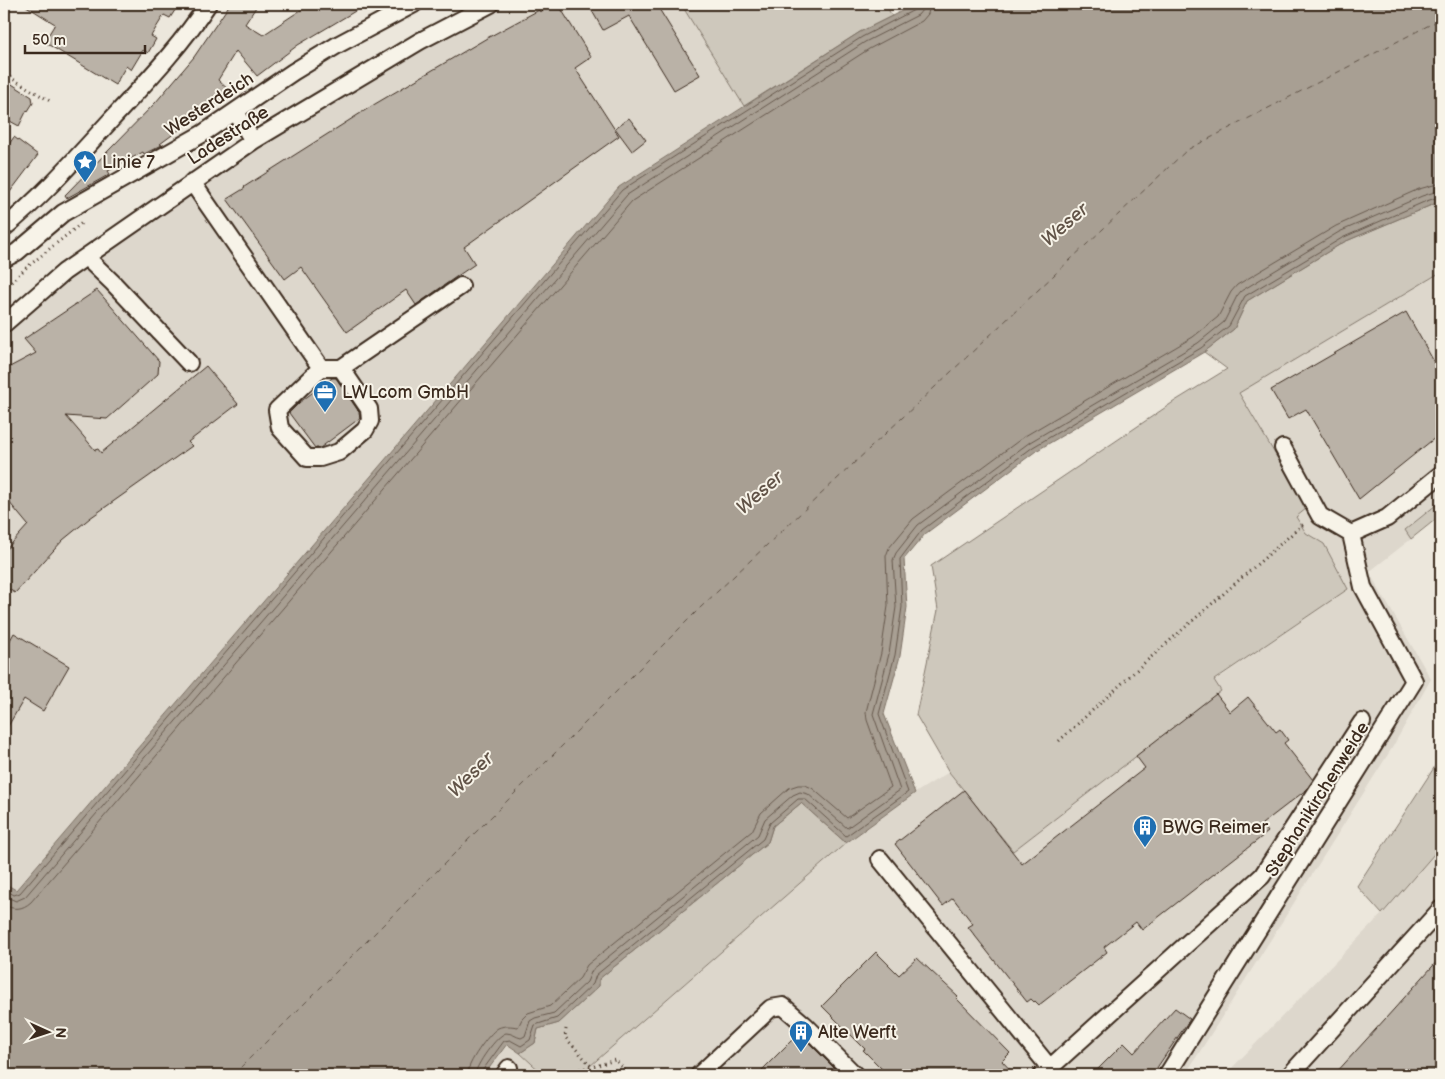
<svg xmlns="http://www.w3.org/2000/svg" width="1445" height="1079" font-family="'Balsamiq Sans',sans-serif">
  <rect width="100%" height="100%" fill="#ece7dc"/>
  <filter id="ink" filterUnits="userSpaceOnUse"><feTurbulence type="fractalNoise" baseFrequency=".02" numOctaves="2"/><feDisplacementMap in="SourceGraphic" scale="10" xChannelSelector="R" yChannelSelector="G"/><feConvolveMatrix kernelMatrix="1 2 1 2 8 2 1 2 1" color-interpolation-filters="sRGB"/></filter>
  <g filter="url(#ink)">
    <path fill="#ddd7cc" d="M 474,4 L 681,4 L 744,106 L 619,187 L 16,890 L 4,883 L 4,321 L 61,268 Z
      M 1441,272 L 1441,501 L 1405,530 L 1411,539 L 1369,572 L 1431,679 L 1392,748 L 1185,1075 L 584,1075 L 582,1073 L 846,843 L 915,793 L 949,772 L 1013,851 L 1221,690 L 1214,681 L 1348,589 L 1324,544 L 1306,533 L 1296,516 L 1307,508 L 1239,392 Z
      M 1441,846 L 1441,1075 L 1225,1075 L 1382,914 Z
      M 508,1044 L 520,1053 L 544,1075 L 484,1075 Z"/>
    <path fill="#cec8bc" stroke="#84796d" d="M 681,4 L 885,4 L 892,16 L 860,32 L 744,106 Z
      M 1441,201 L 1441,272 L 1239,393 L 1307,508 L 1296,517 L 1306,533 L 1324,544 L 1348,589 L 1214,680 L 1221,691 L 1013,851 L 949,772 L 916,715 L 938,610 L 931,566 L 1175,401 L 1227,369 L 1204,352 L 1234,329 L 1247,301 L 1344,242 Z
      M 1441,501 L 1441,515 L 1411,539 L 1405,530 Z
      M 1441,757 L 1441,846 L 1382,914 L 1357,886 Z
      M 801,803 L 846,843 L 582,1073 L 584,1075 L 544,1075 L 520,1053 L 535,1043 L 538,1029 L 559,1023 L 599,986 L 599,979 L 768,842 L 773,826 Z"/>
    <path fill="#a89f93" stroke="#7c7064" d="M 916,4 L 1441,4 L 1441,201 L 1344,242 L 1247,301 L 1234,329 L 1204,352 L 1036,451 L 925,534 L 904,559 L 907,607 L 900,656 L 884,714 L 915,793 L 846,843 L 801,803 L 773,826 L 768,842 L 599,979 L 599,986 L 559,1023 L 538,1029 L 535,1043 L 520,1053 L 507,1044 L 484,1075 L 4,1075 L 4,883 L 16,890 L 619,187 L 860,32 Z"/>
    <g fill="none" stroke-linecap="round" stroke-linejoin="round">
      <path stroke="#67594d" stroke-width="1" d="M 4,889 L 14,895 L 20,893 L 622,190 L 862,37 L 914,10 L 917,4
        M 4,896 L 16,901 L 25,897 L 627,195 L 865,42 L 918,15 L 922,10 L 923,4
        M 4,905 C 14,910 22,910 31,902 L 632,201 L 869,49 L 922,21 L 928,14 L 930,4
        M 467,1075 C 467,1064 488,1034 498,1028 C 505,1025 511,1026 518,1027 L 522,1019 L 528,1013 L 550,1006 L 580,978 L 587,965 L 752,831 L 761,813 L 789,788 L 798,785 L 805,785 L 812,788 L 847,818 L 891,787 L 867,720 L 866,712 L 881,653 L 888,606 L 886,556 L 889,548 L 913,519 L 1025,436 L 1193,337 L 1218,317 L 1231,292 L 1237,285 L 1336,226 L 1419,189 L 1441,183
        M 475,1075 C 475,1066 497,1035 506,1033 C 512,1033 516,1037 521,1038 L 525,1036 L 530,1021 L 535,1018 L 554,1013 L 587,982 L 592,970 L 758,835 L 765,819 L 793,795 L 800,792 L 808,794 L 847,828 L 900,790 L 873,714 L 889,654 L 896,607 L 893,560 L 896,553 L 918,525 L 1030,442 L 1198,343 L 1224,322 L 1237,296 L 1241,291 L 1339,232 L 1422,196 L 1441,190
        M 481,1075 L 482,1071 L 504,1041 L 510,1040 L 521,1046 L 530,1040 L 535,1025 L 557,1018 L 593,984 L 596,975 L 763,839 L 770,823 L 798,799 L 805,799 L 846,836 L 908,792 L 879,714 L 895,655 L 902,607 L 900,559 L 922,530 L 1033,447 L 1201,348 L 1229,326 L 1245,296 L 1342,238 L 1424,202 L 1441,196"/>
      <path stroke="#615347" stroke-width="1" stroke-dasharray="6 5" stroke-linecap="butt" d="M 233,1075 L 701,607 L 1187,150 L 1441,19"/>
    </g>
    <path fill="#bab2a7" stroke="#3b2a1e" d="M 23,4 L 179,4 L 170,18 L 164,15 L 151,36 L 156,39 L 148,53 L 143,50 L 131,70 L 126,66 L 115,85 L 44,42 L 55,24 Z
      M 230,4 L 258,4 L 245,24 L 263,35 L 310,4 L 367,4 L 298,45 L 257,76 L 236,51 L 218,80 L 232,93 L 211,108 L 210,107 L 160,144 L 162,145 L 144,154 L 143,152 L 108,171 L 110,174 L 67,198 L 65,195 L 156,102 L 194,57 Z
      M 553,4 L 558,4 L 591,57 L 575,68 L 619,136 L 464,247 L 475,264 L 456,277 L 416,305 L 406,290 L 347,332 L 301,267 L 285,279 L 227,199 L 245,188 L 244,187 L 375,104 L 487,38 L 539,10 L 540,12 Z
      M 588,4 L 656,4 L 700,75 L 674,90 L 629,16 L 603,30 Z
      M 4,79 L 32,97 L 33,103 L 28,111 L 27,110 L 19,126 L 8,120 L 9,118 L 4,115 Z
      M 629,118 L 646,140 L 632,151 L 615,128 Z
      M 14,137 L 38,155 L 4,200 L 4,151 Z
      M 97,290 L 159,361 L 158,374 L 107,419 L 66,416 L 95,450 L 98,449 L 101,453 L 206,366 L 238,404 L 188,442 L 192,446 L 90,518 L 63,540 L 15,593 L 4,586 L 4,552 L 28,525 L 4,496 L 4,370 L 36,353 L 24,339 Z
      M 1406,312 L 1441,374 L 1441,433 L 1359,499 L 1306,409 L 1288,419 L 1271,390 Z
      M 332,378 L 336,378 L 359,412 L 360,418 L 320,448 L 315,448 L 289,413 L 300,402 Z
      M 14,633 L 69,666 L 43,711 L 24,699 L 4,733 L 4,651 Z
      M 1216,694 L 1230,712 L 1248,697 L 1276,732 L 1280,729 L 1288,740 L 1284,743 L 1313,780 L 1306,790 L 1262,824 L 1268,832 L 1142,930 L 1136,922 L 1104,947 L 1107,952 L 1039,1005 L 1035,1001 L 1034,1002 L 1031,999 L 1027,1002 L 968,927 L 973,924 L 953,898 L 943,906 L 895,844 L 964,790 L 1022,864 L 1145,768 L 1136,756 Z
      M 876,952 L 899,975 L 917,958 L 958,996 L 956,998 L 1010,1053 L 1002,1061 L 1015,1075 L 888,1075 L 863,1050 L 865,1049 L 822,1006 Z
      M 1441,957 L 1441,1075 L 1334,1075 L 1376,1029 Z
      M 1175,1008 L 1190,1019 L 1152,1075 L 1092,1075 L 1124,1043 L 1134,1053 Z
      M 799,1033 L 841,1075 L 757,1075 Z"/>
    <g fill="none" stroke-linecap="round" stroke-linejoin="round">
      <g stroke="#3b2a1e" stroke-width="20">
        <path id="minor" d="M 236,112 L 253,141
          M 192,182 L 321,368 L 277,410 L 280,428 L 307,458 L 320,458 L 339,452 L 365,430 L 370,421 L 369,409 L 341,368 L 321,368
          M 4,228 C 43,196 76,158 111,120 C 145,83 180,47 208,4
          M 86,257 L 113,283 L 189,363
          M 4,259 L 17,252 L 63,213 L 202,134 L 293,72 L 339,44 L 414,4
          M 4,324 L 64,272 L 253,141 L 420,41 L 491,4
          M 341,368 L 461,286
          M 1283,448 L 1320,516 L 1351,534
          M 1351,534 L 1387,518 L 1441,474
          M 880,859 L 1050,1068
          M 504,1075 L 509,1068
          M 699,1075 L 771,1008 L 783,1006 L 805,1025 L 855,1075
          M 1042,1075 L 1262,876 L 1362,722
          M 1167,1075 L 1414,681 L 1363,587 L 1351,534
          M 1290,1075 L 1441,909"/>
      </g>
      <path stroke="#3b2a1e" stroke-width="3" stroke-dasharray="1 4" stroke-linecap="butt" d="M 4,70 L 10,73 L 11,78 L 50,101
        M 4,289 L 26,268 L 83,222
        M 1059,741 L 1142,665 L 1301,526 L 1306,523
        M 566,1029 L 565,1037 L 591,1066
        M 522,1072 L 535,1075
        M 545,1075 L 592,1067 L 615,1060 L 630,1075"/>
      <use href="#minor" stroke="#f7f3e8" stroke-width="16"/>
    </g>
  </g>
  <defs>
    <g id="sight-pin" transform="scale(1.25)"><path d="M0 17L-7.5 6A9.5 9.5 0 1 1 7.5 6Z" fill="#1f6fb2" stroke="#f7f3e8"/><path d="M0-6L1.8-2.2L6-1.7L2.9 1.2L3.7 5.4L0 3.3L-3.7 5.4L-2.9 1.2L-6-1.7L-1.8-2.2Z" fill="#fff"/></g>
    <g id="office-pin" transform="scale(1.25)"><path d="M0 17L-7.5 6A9.5 9.5 0 1 1 7.5 6Z" fill="#1f6fb2" stroke="#f7f3e8"/><path d="M-6-3h4V-5.5h4V-3h4V5H-6ZM-1-4.5V-3h2v-1.5ZM-6 0V1H6V0Z" fill="#fff"/></g>
    <g id="building-pin" transform="scale(1.25)"><path d="M0 17L-7.5 6A9.5 9.5 0 1 1 7.5 6Z" fill="#1f6fb2" stroke="#f7f3e8"/><path d="M-4-6H4V6H1V3H-1V6H-4ZM-2.5-4.3h1.7v1.8h-1.7ZM.8-4.3h1.7v1.8H.8ZM-2.5-1h1.7V.8h-1.7ZM.8-1h1.7V.8H.8Z" fill="#fff"/></g>
  </defs>
  <g fill-rule="evenodd">
    <use href="#sight-pin" x="85" y="162"/>
    <use href="#office-pin" x="325" y="392"/>
    <use href="#building-pin" x="1145" y="827"/>
    <use href="#building-pin" x="801" y="1032"/>
  </g>
  <g text-anchor="middle" stroke-width="4" stroke-linejoin="round" paint-order="stroke">
    <g font-size="18" fill="#3b2a1e" stroke="#f7f3e8">
      <text transform="translate(209 104) rotate(-33)" y="6">Westerdeich</text>
      <text transform="translate(228 135) rotate(-33)" y="6">Ladestraße</text>
      <text transform="translate(1317 799) rotate(-58)" y="6">Stephanikirchenweide</text>
    </g>
    <g font-size="18" fill="#3b2a1e" stroke="#f7f3e8" text-anchor="start">
      <text x="102" y="168">Linie 7</text>
      <text x="342" y="398">LWLcom GmbH</text>
      <text x="1162" y="833">BWG Reimer</text>
      <text x="818" y="1038">Alte Werft</text>
    </g>
    <g font-size="19" font-style="italic" fill="#615347" stroke="#f7f3e8">
      <text transform="translate(1064 224) rotate(-41)" y="7">Weser</text>
      <text transform="translate(759 492) rotate(-41)" y="7">Weser</text>
      <text transform="translate(470 774) rotate(-45)" y="7">Weser</text>
    </g>
  </g>
  <rect width="1445" height="1079" fill="none" stroke="#f7f3e8" stroke-width="20"/>
  <rect x="10" y="10" width="1425" height="1059" fill="none" stroke="#3b2a1e" stroke-width="2" filter="url(#ink)"/>
  <g transform="translate(48 1032) rotate(93)" stroke="#f7f3e8" stroke-width="4" paint-order="stroke">
  <path d="M0-4L9 19L0 12L-9 19Z" fill="#3b2a1e"/>
  <text y="-8" font-size="14" font-weight="bold" text-anchor="middle" fill="#3b2a1e">N</text>
  </g>
  <path d="M25 45v8h120v-8" fill="none" stroke="#3b2a1e" stroke-width="2.5"/>
  <text x="32" y="45" font-size="15" fill="#3b2a1e" stroke="#f7f3e8" stroke-width="4" paint-order="stroke">50 m</text>
</svg>
